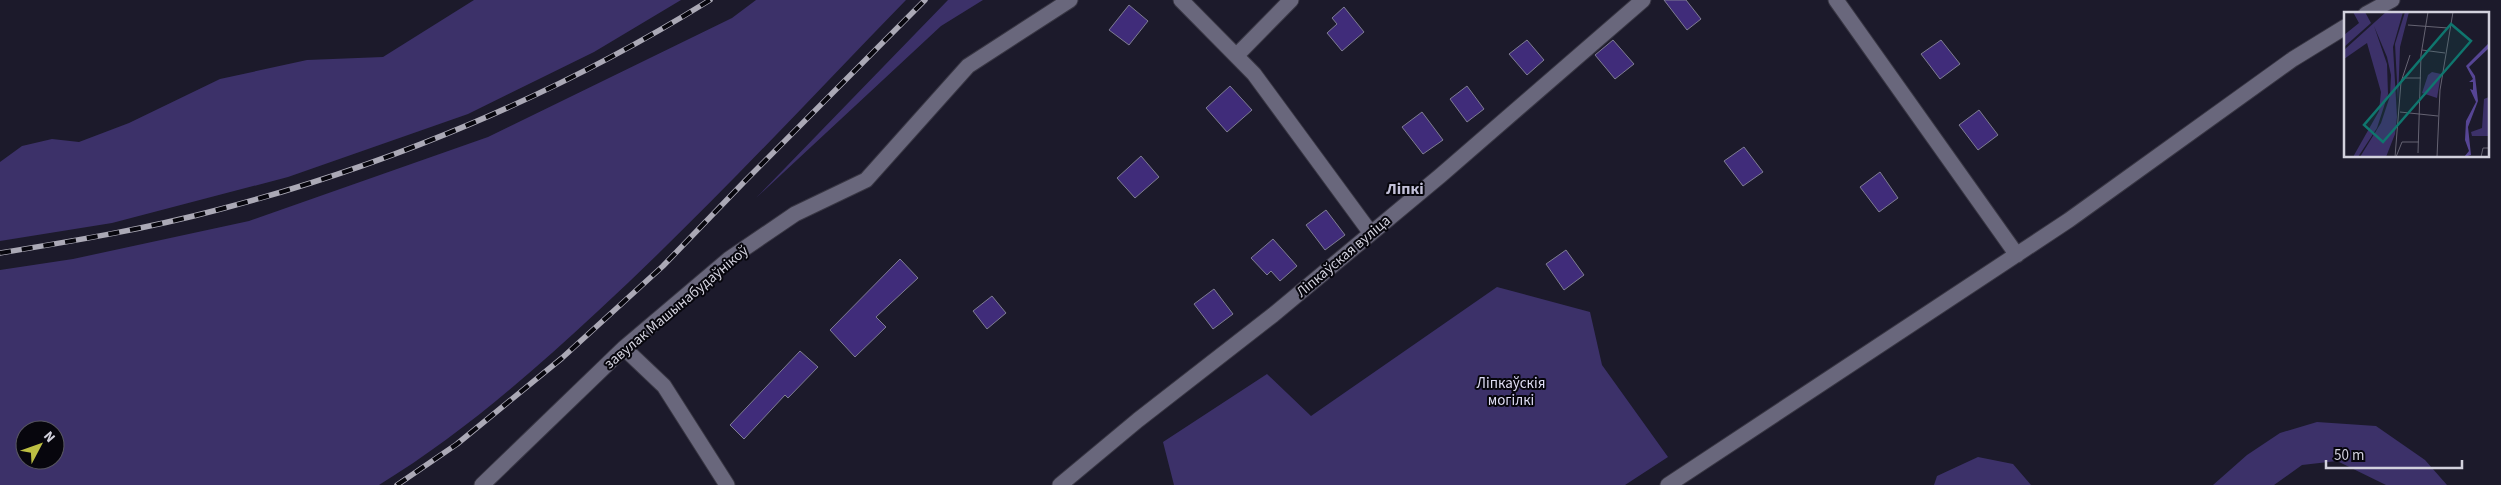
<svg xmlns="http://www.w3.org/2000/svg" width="2501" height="485" font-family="'Source Sans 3',sans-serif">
  <rect width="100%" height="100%" fill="#1c1a2b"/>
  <path fill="#3c3169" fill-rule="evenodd" d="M 474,0 L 681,0 L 594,52 L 468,114 L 288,177 L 112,223 L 0,241 L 0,162 L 22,146 L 52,139 L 79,142 L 129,123 L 220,79 L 307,60 L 383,57 Z
    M 756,0 L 906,0 C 804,105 705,212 598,311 C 529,375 459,436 379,485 L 0,485 L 0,270 L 73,259 L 249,221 L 488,137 L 732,18 ZM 25,430 L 55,430 L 55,460 L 25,460 Z
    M 948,0 L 983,0 L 941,26 L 756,198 Z
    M 1497,287 L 1590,312 L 1602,365 L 1668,457 L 1625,485 L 1174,485 L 1163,442 L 1267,374 L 1311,416 Z
    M 2317,422 L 2376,426 L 2425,460 L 2447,485 L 2386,485 L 2337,461 L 2302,465 L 2274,485 L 2213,485 L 2247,455 L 2280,433 Z
    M 1978,457 L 2013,464 L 2031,485 L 1934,485 L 1937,476 Z"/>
  <path fill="#402c7a" stroke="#7f7d93" d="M 1664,0 L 1686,0 L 1701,19 L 1687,30 Z
    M 1129,5 L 1148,21 L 1129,45 L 1109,30 Z
    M 1344,7 L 1364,32 L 1342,51 L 1327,33 L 1337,24 L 1332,18 Z
    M 1527,40 L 1544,60 L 1527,75 L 1509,54 Z
    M 1613,40 L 1634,64 L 1615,79 L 1595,55 Z
    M 1941,40 L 1960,64 L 1940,79 L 1921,54 Z
    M 1230,86 L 1252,110 L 1227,132 L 1206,108 Z
    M 1467,86 L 1484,109 L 1467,122 L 1450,99 Z
    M 1979,110 L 1998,135 L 1978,150 L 1959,125 Z
    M 1422,112 L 1443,140 L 1423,154 L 1402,127 Z
    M 1744,147 L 1763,172 L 1743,186 L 1724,161 Z
    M 1141,156 L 1159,177 L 1135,198 L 1117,178 Z
    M 1880,172 L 1898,198 L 1879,212 L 1860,187 Z
    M 1326,210 L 1345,235 L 1325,250 L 1306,225 Z
    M 1273,239 L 1297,266 L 1280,281 L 1271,271 L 1267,275 L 1251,258 Z
    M 1566,250 L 1584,275 L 1564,290 L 1546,264 Z
    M 900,259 L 918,278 L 876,317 L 886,327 L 855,357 L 830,330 Z
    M 1214,289 L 1233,314 L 1213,329 L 1194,304 Z
    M 992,296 L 1006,313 L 987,329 L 973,311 Z
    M 800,351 L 818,367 L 788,398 L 785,395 L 744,439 L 730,425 Z"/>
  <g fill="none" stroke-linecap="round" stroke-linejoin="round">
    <g stroke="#383643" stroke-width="17">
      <path id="minor" d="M 1181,0 L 1254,74 L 1370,232
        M 1836,0 L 2017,255
        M 2366,14 L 2392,0
        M 1237,55 L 1291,0
        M 624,348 L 664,386 L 727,485
        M 482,485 L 624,348 L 729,259 L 795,214 L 866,180 L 968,66 L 1070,0
        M 1060,485 L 1138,420 L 1273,315 L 1440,176 L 1643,0
        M 1668,485 L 2069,220 L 2293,59 L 2345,27"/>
    </g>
    <use href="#minor" stroke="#69677c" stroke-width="15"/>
    <g stroke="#aba9b6" stroke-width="5.5">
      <path id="rail" d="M 0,253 C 73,241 146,229 217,210 C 390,165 559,94 710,0
        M 397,485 L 457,444 L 562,358 L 663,266 L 744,182 L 925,0"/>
    </g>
    <use href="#rail" stroke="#07060d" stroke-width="4" stroke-dasharray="11" stroke-linecap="butt"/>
  </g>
  <g text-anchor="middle" stroke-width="4" stroke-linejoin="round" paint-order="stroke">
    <g font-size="15" fill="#d2d1dd" stroke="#07060d">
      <text transform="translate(1343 256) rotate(-40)" y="5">Ліпкаўская вуліца</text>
      <text transform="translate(676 307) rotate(-40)" y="5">завулак Машынабудаўнікоў</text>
    </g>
    <g font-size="15" fill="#dedcf3" stroke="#07060d">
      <text x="1511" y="388">Ліпкаўскія<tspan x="1511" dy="17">могілкі</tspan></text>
    </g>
    <g font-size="16" font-weight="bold" fill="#c2c0d8" stroke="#07060d">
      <text x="1405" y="194">Ліпкі</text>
    </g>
  </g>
  <g transform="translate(2344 12)">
    <rect width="145" height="145" fill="#1c1a2b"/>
    <path d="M 9,0 L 21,0 L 27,11 L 0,35 L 0,23 L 15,11 ZM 42,0 L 59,0 L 49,35 L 53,105 L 51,122 L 42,145 L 16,145 L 37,111 L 46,84 L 47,63 L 43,45 L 30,14 L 43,52 L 44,82 L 33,116 L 14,145 L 9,145 L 35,99 L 37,80 L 23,31 L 0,47 L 0,38 ZM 61,0 L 65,0 L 56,35 L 54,89 L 51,32 ZM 88,60 L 97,62 L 93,86 L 78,81 L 84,63 ZM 145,85 L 145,124 L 128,124 L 127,120 L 138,116 L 140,87 Z" fill="#3c3169"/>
    <path d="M 145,31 L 145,36 L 125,55 L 131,64 L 134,89 L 124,115 L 127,143 L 120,145 L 125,139 L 121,128 L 122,109 L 132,90 L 126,77 L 129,78 L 129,70 L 125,70 L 129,67 L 122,54 Z" fill="#564595"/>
    <path fill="none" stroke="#656372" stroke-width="1" d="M 64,13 L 104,16M 78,38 L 101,41M 58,66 L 77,66M 56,100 L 94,104M 74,141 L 77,43 L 84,0M 51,145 L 57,70 L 66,43M 52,145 L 58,130 L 75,130M 93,145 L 96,78 L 109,0M 137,145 L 139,136 L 145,136"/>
    <path fill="#0f766e" fill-opacity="0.15" stroke="#0f766e" stroke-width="2.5" d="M 107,12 L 127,29 L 39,130 L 20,113 Z"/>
    <rect width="145" height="145" fill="none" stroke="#d2d1dd" stroke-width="2.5"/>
  </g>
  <g transform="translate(40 445) rotate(49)"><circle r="24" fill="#07060d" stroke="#585760"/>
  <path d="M0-4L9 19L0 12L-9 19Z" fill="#bdbf43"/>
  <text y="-8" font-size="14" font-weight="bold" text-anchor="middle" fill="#d2d1dd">N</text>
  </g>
  <path d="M2326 460v8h136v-8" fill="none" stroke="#d2d1dd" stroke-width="2.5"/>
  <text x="2334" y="460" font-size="15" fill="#d2d1dd" stroke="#07060d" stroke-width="4" paint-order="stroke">50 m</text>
</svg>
